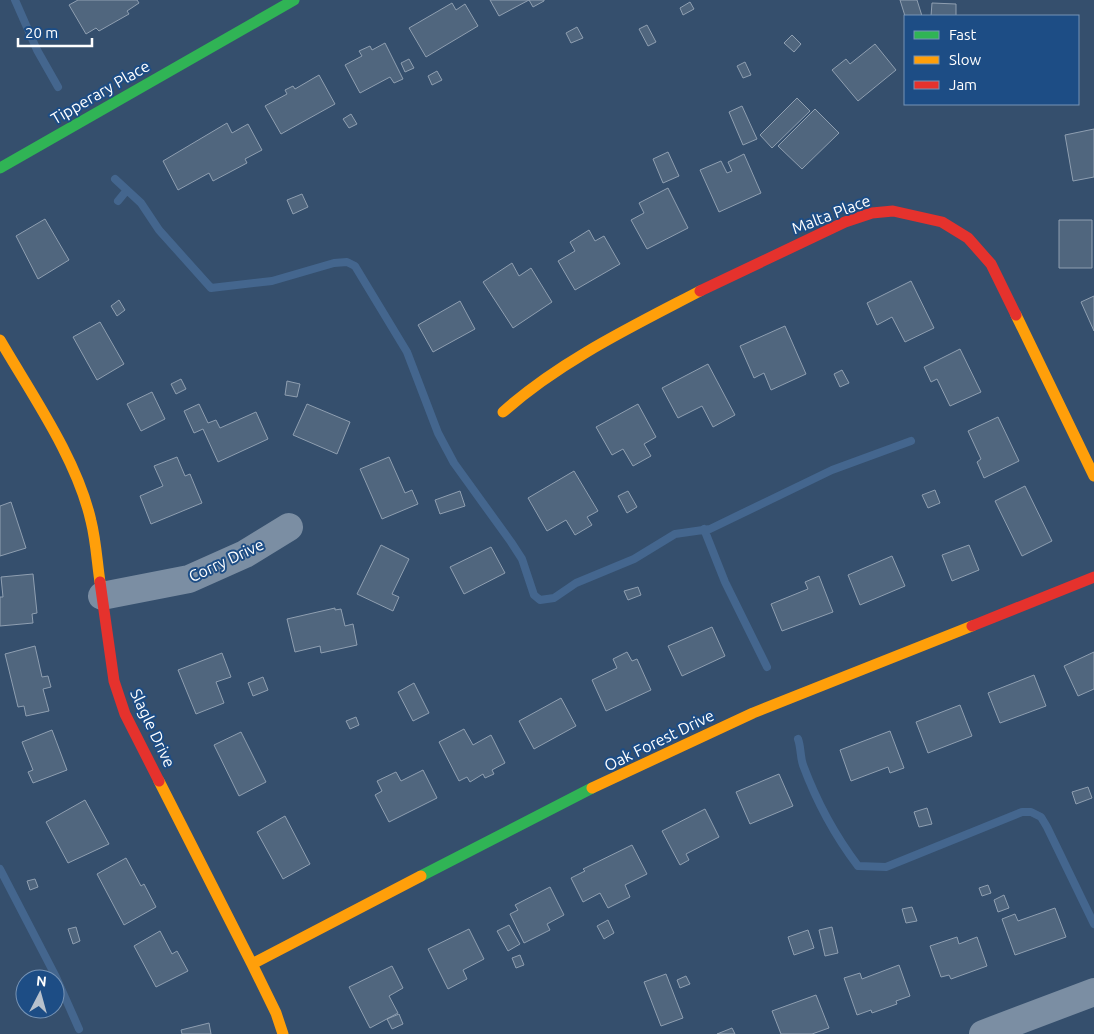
<svg xmlns="http://www.w3.org/2000/svg" width="1094" height="1034" font-family="Ubuntu,sans-serif">
  <rect width="100%" height="100%" fill="#354f6d"/>
  <g fill="none" stroke-linecap="round" stroke-linejoin="round">
    <path stroke="#44668e" stroke-width="8" d="M 15,0 L 37,50 L 58,87
      M 115,179 L 141,203 L 159,230 L 211,288 L 272,281 L 334,263 L 347,262 L 355,266 L 407,352 L 438,433 L 454,463 L 511,542 L 522,559 L 534,595 L 540,600 L 554,598 L 576,583 L 634,559 L 675,534 L 710,529 L 832,470 L 911,441
      M 118,201 L 127,190
      M 704,529 L 725,582 L 767,667
      M 798,739 C 801,747 800,756 803,765 C 816,800 836,837 858,866 L 886,867 L 1022,812 L 1031,812 L 1041,817 L 1047,827 L 1094,924
      M 0,869 L 56,977 L 79,1029"/>
  </g>
  <path fill="#50667e" stroke="#8f9fb1" d="M 78,0 L 137,0 L 139,3 L 127,11 L 129,14 L 99,31 L 96,28 L 86,34 L 69,5 Z
    M 490,0 L 529,0 L 499,16 Z
    M 529,0 L 544,0 L 544,1 L 533,7 Z
    M 900,0 L 917,0 L 922,16 L 905,16 Z
    M 690,2 L 694,9 L 683,15 L 680,8 Z
    M 452,3 L 456,10 L 465,4 L 478,26 L 426,57 L 409,28 Z
    M 932,3 L 956,4 L 956,16 L 931,16 Z
    M 647,25 L 656,42 L 648,46 L 639,29 Z
    M 577,27 L 583,38 L 571,43 L 566,33 Z
    M 792,35 L 801,44 L 794,52 L 784,43 Z
    M 385,43 L 403,79 L 394,83 L 390,77 L 360,93 L 345,65 L 362,56 L 359,51 L 370,46 L 372,50 Z
    M 875,44 L 896,70 L 858,101 L 832,70 L 846,59 L 850,64 Z
    M 409,59 L 414,68 L 405,72 L 401,63 Z
    M 745,62 L 751,75 L 743,78 L 737,66 Z
    M 437,71 L 442,80 L 432,85 L 428,76 Z
    M 319,75 L 335,104 L 281,134 L 265,106 L 287,94 L 285,90 L 293,86 L 295,89 Z
    M 797,98 L 810,111 L 772,148 L 760,135 Z
    M 742,106 L 757,139 L 743,145 L 729,112 Z
    M 815,109 L 839,133 L 802,169 L 778,146 Z
    M 351,114 L 357,124 L 349,128 L 343,119 Z
    M 227,123 L 232,133 L 248,124 L 262,150 L 245,159 L 247,163 L 213,181 L 209,173 L 178,190 L 163,161 Z
    M 1094,129 L 1094,177 L 1073,181 L 1065,135 Z
    M 668,152 L 679,176 L 663,183 L 653,159 Z
    M 744,154 L 761,193 L 719,212 L 700,170 L 721,161 L 727,173 L 732,171 L 728,162 Z
    M 668,188 L 688,228 L 647,249 L 631,220 L 644,213 L 639,203 Z
    M 302,194 L 308,207 L 293,214 L 287,200 Z
    M 45,219 L 69,260 L 38,279 L 16,236 Z
    M 1059,220 L 1092,220 L 1092,268 L 1059,268 Z
    M 589,230 L 595,241 L 604,236 L 620,264 L 575,290 L 558,261 L 575,251 L 570,242 Z
    M 512,263 L 519,276 L 531,268 L 552,302 L 513,328 L 483,282 Z
    M 911,281 L 934,328 L 905,342 L 892,317 L 877,325 L 867,303 Z
    M 1094,296 L 1094,331 L 1081,302 Z
    M 119,300 L 125,310 L 117,316 L 111,306 Z
    M 460,301 L 475,329 L 433,352 L 418,325 Z
    M 100,322 L 124,364 L 97,380 L 73,337 Z
    M 785,326 L 806,374 L 771,390 L 764,373 L 754,378 L 740,346 Z
    M 960,349 L 981,392 L 950,406 L 937,379 L 931,382 L 924,367 Z
    M 708,364 L 735,415 L 713,427 L 702,406 L 678,418 L 662,388 Z
    M 842,370 L 849,383 L 840,387 L 834,374 Z
    M 181,379 L 186,389 L 176,394 L 171,384 Z
    M 287,381 L 300,384 L 297,397 L 285,395 Z
    M 152,392 L 165,419 L 141,431 L 127,404 Z
    M 199,404 L 208,423 L 216,420 L 220,428 L 256,412 L 268,439 L 218,462 L 203,429 L 194,433 L 184,411 Z
    M 307,404 L 350,422 L 337,454 L 293,435 Z
    M 638,404 L 656,437 L 644,444 L 651,456 L 633,466 L 623,449 L 612,455 L 596,427 Z
    M 998,417 L 1019,461 L 984,478 L 977,462 L 981,459 L 968,431 Z
    M 177,457 L 185,476 L 190,474 L 202,503 L 151,524 L 140,496 L 163,486 L 154,466 Z
    M 389,457 L 405,493 L 412,490 L 418,504 L 382,519 L 360,469 Z
    M 574,471 L 598,511 L 587,517 L 592,525 L 575,535 L 566,520 L 547,531 L 528,498 Z
    M 1025,486 L 1052,541 L 1022,556 L 995,501 Z
    M 935,490 L 940,503 L 928,508 L 922,495 Z
    M 460,491 L 465,506 L 440,514 L 435,500 Z
    M 628,491 L 637,507 L 627,513 L 618,496 Z
    M 11,502 L 26,548 L 0,556 L 0,506 Z
    M 381,545 L 409,559 L 392,594 L 399,597 L 393,611 L 357,594 Z
    M 969,545 L 979,570 L 952,581 L 942,555 Z
    M 491,547 L 505,573 L 464,594 L 450,567 Z
    M 892,556 L 905,586 L 860,605 L 848,575 Z
    M 33,574 L 37,613 L 32,614 L 33,623 L 0,626 L 0,597 L 3,597 L 1,577 Z
    M 819,576 L 833,612 L 782,631 L 771,604 L 808,589 L 805,582 Z
    M 638,587 L 641,595 L 628,600 L 624,591 Z
    M 335,608 L 335,610 L 341,609 L 345,626 L 353,624 L 357,645 L 321,653 L 320,646 L 295,652 L 287,619 Z
    M 712,627 L 725,656 L 682,676 L 668,646 Z
    M 35,646 L 42,677 L 48,676 L 51,687 L 43,689 L 49,711 L 26,716 L 24,706 L 18,707 L 5,654 Z
    M 627,652 L 632,661 L 637,659 L 651,690 L 606,711 L 592,680 L 617,668 L 613,659 Z
    M 1094,652 L 1094,689 L 1078,696 L 1064,666 Z
    M 222,653 L 231,677 L 216,682 L 224,703 L 196,714 L 178,670 Z
    M 1034,675 L 1046,706 L 1000,723 L 988,693 Z
    M 263,677 L 268,690 L 253,696 L 248,683 Z
    M 414,683 L 429,713 L 413,721 L 398,692 Z
    M 561,698 L 576,726 L 534,749 L 519,721 Z
    M 960,705 L 972,736 L 928,753 L 916,722 Z
    M 356,717 L 359,725 L 350,729 L 346,721 Z
    M 464,729 L 473,745 L 491,735 L 505,763 L 492,770 L 494,774 L 485,778 L 483,774 L 470,782 L 467,777 L 459,781 L 439,742 Z
    M 52,730 L 67,770 L 33,783 L 28,772 L 33,770 L 22,742 Z
    M 890,731 L 904,768 L 890,773 L 888,767 L 851,781 L 840,750 Z
    M 241,732 L 266,782 L 239,796 L 214,745 Z
    M 423,770 L 437,798 L 389,822 L 375,795 L 382,791 L 377,781 L 396,772 L 401,781 Z
    M 779,774 L 793,806 L 750,824 L 736,792 Z
    M 1088,787 L 1092,798 L 1076,804 L 1072,792 Z
    M 85,800 L 109,844 L 68,863 L 46,822 Z
    M 927,808 L 932,824 L 919,827 L 914,812 Z
    M 705,809 L 719,837 L 686,854 L 689,860 L 680,865 L 662,831 Z
    M 285,816 L 310,864 L 283,879 L 257,832 Z
    M 632,845 L 647,874 L 625,885 L 630,897 L 608,908 L 600,893 L 583,902 L 571,878 L 585,871 L 583,869 Z
    M 126,858 L 141,886 L 144,884 L 156,907 L 124,925 L 97,874 Z
    M 35,879 L 38,887 L 30,890 L 27,881 Z
    M 988,885 L 991,893 L 982,896 L 979,888 Z
    M 550,887 L 564,915 L 547,924 L 550,930 L 524,943 L 510,914 L 518,910 L 515,905 Z
    M 1004,895 L 1009,908 L 998,912 L 994,900 Z
    M 912,907 L 917,921 L 906,923 L 902,909 Z
    M 1055,908 L 1066,937 L 1015,955 L 1002,919 L 1015,914 L 1018,921 Z
    M 608,920 L 614,933 L 604,939 L 597,926 Z
    M 509,925 L 520,944 L 508,951 L 497,931 Z
    M 76,927 L 80,941 L 73,944 L 68,929 Z
    M 832,927 L 838,953 L 825,956 L 819,930 Z
    M 469,929 L 484,959 L 463,970 L 467,979 L 448,989 L 428,949 Z
    M 808,930 L 814,948 L 794,955 L 788,937 Z
    M 160,931 L 172,954 L 177,951 L 188,971 L 156,987 L 134,946 Z
    M 957,937 L 959,944 L 977,937 L 987,966 L 951,979 L 949,975 L 941,977 L 930,946 Z
    M 520,955 L 524,965 L 516,968 L 512,958 Z
    M 899,965 L 910,996 L 896,1001 L 897,1004 L 872,1013 L 871,1010 L 857,1015 L 844,978 L 860,973 L 862,979 Z
    M 392,966 L 403,988 L 389,996 L 398,1013 L 370,1028 L 349,987 Z
    M 666,974 L 683,1018 L 661,1026 L 644,982 Z
    M 686,976 L 690,984 L 680,988 L 677,980 Z
    M 816,995 L 829,1028 L 812,1034 L 781,1034 L 772,1011 Z
    M 399,1014 L 403,1024 L 392,1029 L 387,1019 Z
    M 209,1023 L 211,1034 L 182,1034 L 181,1030 Z
    M 732,1028 L 735,1034 L 717,1034 Z"/>
  <g fill="none" stroke-linecap="round" stroke-linejoin="round">
    <path stroke="#7b8ea3" stroke-width="28" d="M 102,596 L 189,579 L 245,554 L 289,527
      M 983,1034 L 1094,992"/>
    <path stroke="#30b455" stroke-width="11" d="M 0,168 L 294,0
      M 421,876 L 592,788"/>
    <path stroke="#ff9f0a" stroke-width="11" d="M 1016,315 L 1094,476
      M 0,340 C 32,395 77,459 91,521 C 96,541 97,562 100,582
      M 503,412 C 560,361 633,326 700,291
      M 159,781 L 252,964 L 276,1013 L 283,1034
      M 592,788 L 753,713 L 972,626
      M 252,964 L 421,876"/>
    <path stroke="#e5322d" stroke-width="11" d="M 700,291 L 845,222 L 872,213 L 893,211 L 942,222 L 968,238 L 991,264 L 1016,315
      M 100,582 L 114,681 L 125,714 L 159,781
      M 972,626 L 1094,577"/>
  </g>
  <g text-anchor="middle" stroke-width="4" stroke-linejoin="round" paint-order="stroke">
    <g font-size="16" fill="#fff" stroke="#1d4d85">
      <text transform="translate(100 92) rotate(-30)" y="6">Tipperary Place</text>
      <text transform="translate(831 214) rotate(-21)" y="6">Malta Place</text>
      <text transform="translate(226 560) rotate(-25)" y="6">Corry Drive</text>
      <text transform="translate(153 728) rotate(65)" y="6">Slagle Drive</text>
      <text transform="translate(659 740) rotate(-26)" y="6">Oak Forest Drive</text>
    </g>
  </g>
  <rect x="904" y="15" width="175" height="90" fill="#1d4d85" stroke="#7794b6"/>
  <rect x="914" y="31" width="25" height="8" fill="#30b455" stroke="#7794b6"/>
  <text x="949" y="40" font-size="15" fill="#ffffff">Fast</text>
  <rect x="914" y="56" width="25" height="8" fill="#ff9f0a" stroke="#7794b6"/>
  <text x="949" y="65" font-size="15" fill="#ffffff">Slow</text>
  <rect x="914" y="81" width="25" height="8" fill="#e5322d" stroke="#7794b6"/>
  <text x="949" y="90" font-size="15" fill="#ffffff">Jam</text>
  <g transform="translate(40 994) rotate(6)"><circle r="24" fill="#1d4d85" stroke="#7794b6"/>
  <path d="M0-4L9 19L0 12L-9 19Z" fill="#b8c1cc"/>
  <text y="-8" font-size="14" font-weight="bold" text-anchor="middle" fill="#ffffff">N</text>
  </g>
  <path d="M18 38v8h74v-8" fill="none" stroke="#ffffff" stroke-width="2.5"/>
  <text x="25" y="38" font-size="15" fill="#ffffff" stroke="#1d4d85" stroke-width="4" paint-order="stroke">20 m</text>
</svg>
